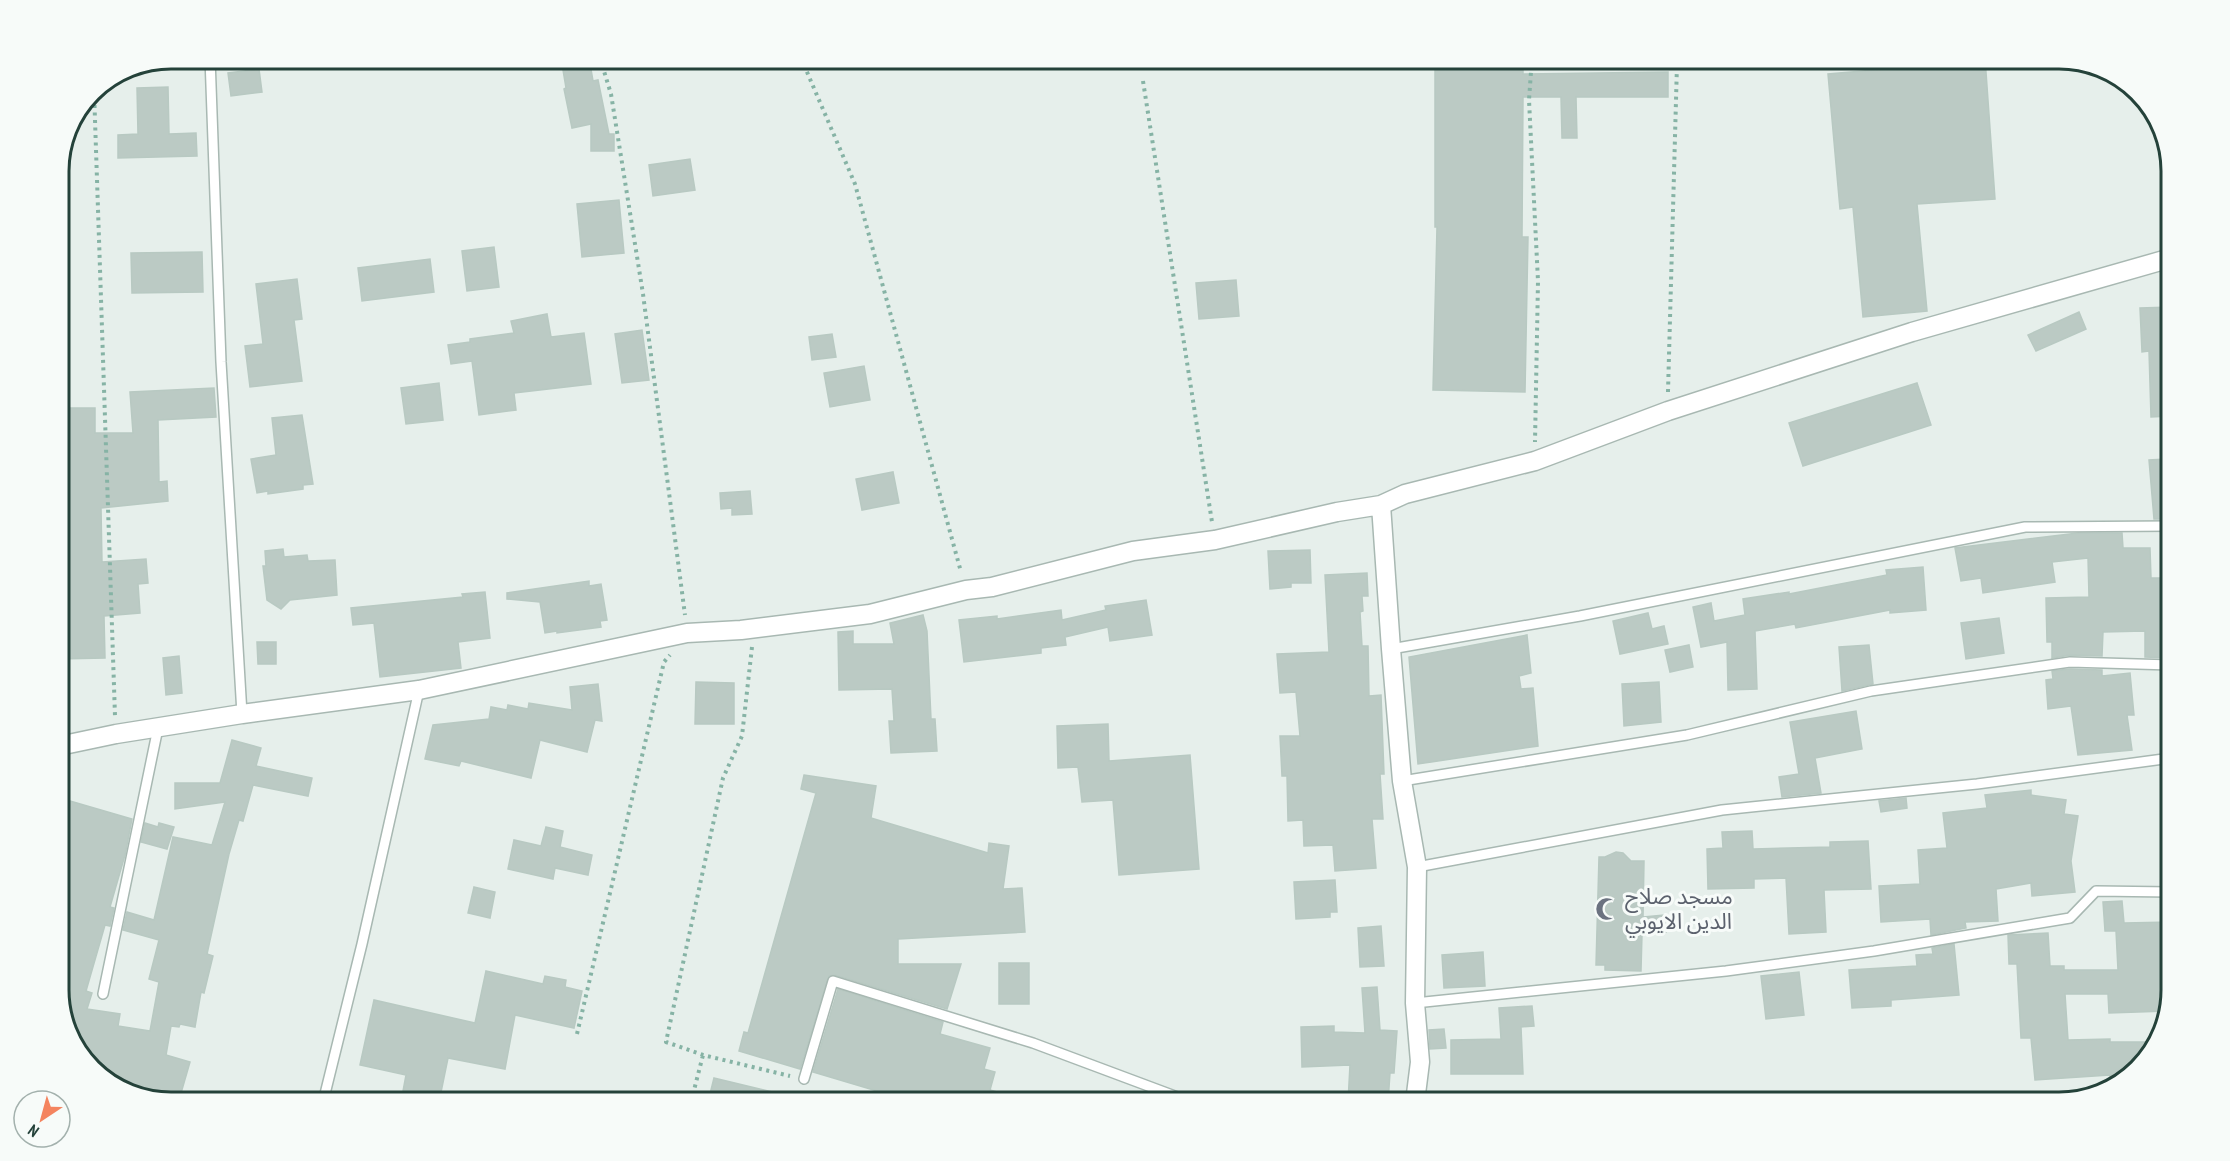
<svg xmlns="http://www.w3.org/2000/svg" width="2230" height="1161" font-family="'PT Sans Narrow','Noto Sans Arabic',sans-serif">
  <rect width="100%" height="100%" fill="#e6efeb"/>
  <path fill="#bbcac4" stroke="#b8c9c2" stroke-width="1.5" d="M 561,58 L 589,58 L 593,81 L 598,80 L 609,134 L 614,134 L 614,151 L 591,151 L 591,124 L 572,128 L 564,89 L 566,88 Z
    M 1932,58 L 1985,58 L 1995,199 L 1917,204 L 1927,311 L 1863,317 L 1853,207 L 1840,209 L 1828,74 L 1932,65 Z
    M 259,69 L 262,92 L 231,96 L 228,73 Z
    M 1435,70 L 1523,70 L 1523,74 L 1668,72 L 1668,97 L 1576,97 L 1577,138 L 1562,138 L 1561,97 L 1523,97 L 1522,237 L 1528,237 L 1525,392 L 1433,390 L 1437,227 L 1435,227 Z
    M 168,87 L 169,134 L 196,133 L 197,156 L 118,158 L 118,135 L 138,134 L 137,88 Z
    M 690,159 L 695,190 L 653,196 L 649,165 Z
    M 619,200 L 624,253 L 582,257 L 577,204 Z
    M 494,247 L 499,287 L 467,291 L 462,251 Z
    M 202,252 L 203,292 L 132,293 L 131,253 Z
    M 430,259 L 434,292 L 362,301 L 358,268 Z
    M 297,279 L 302,319 L 294,320 L 302,381 L 250,387 L 245,346 L 263,344 L 256,284 Z
    M 1236,280 L 1239,316 L 1199,319 L 1196,283 Z
    M 2171,307 L 2171,416 L 2151,417 L 2149,351 L 2142,352 L 2140,308 Z
    M 2079,312 L 2086,329 L 2036,351 L 2028,335 Z
    M 547,314 L 551,337 L 584,333 L 591,384 L 514,393 L 516,410 L 479,415 L 472,361 L 451,364 L 448,345 L 470,342 L 470,339 L 514,333 L 511,321 Z
    M 642,330 L 649,380 L 622,383 L 615,334 Z
    M 832,334 L 836,357 L 812,360 L 809,337 Z
    M 864,366 L 870,400 L 830,407 L 824,373 Z
    M 439,383 L 443,420 L 406,424 L 401,388 Z
    M 1917,383 L 1931,425 L 1803,466 L 1789,423 Z
    M 214,388 L 216,417 L 158,420 L 159,482 L 167,481 L 168,501 L 101,508 L 102,562 L 146,559 L 148,583 L 138,584 L 140,613 L 104,616 L 105,658 L 59,659 L 59,408 L 95,408 L 95,433 L 133,433 L 130,392 Z
    M 302,415 L 313,484 L 303,485 L 303,489 L 268,494 L 268,491 L 257,493 L 251,459 L 276,455 L 272,418 Z
    M 2166,459 L 2166,477 L 2171,477 L 2171,519 L 2154,519 L 2149,460 Z
    M 893,472 L 899,503 L 862,510 L 856,479 Z
    M 750,491 L 752,514 L 732,515 L 732,508 L 721,509 L 720,493 Z
    M 2078,533 L 2122,533 L 2123,548 L 2150,548 L 2151,578 L 2171,578 L 2171,658 L 2145,657 L 2145,631 L 2103,632 L 2102,656 L 2070,655 L 2052,658 L 2052,642 L 2047,642 L 2046,598 L 2089,597 L 2088,558 L 2052,562 L 2055,582 L 1983,593 L 1981,578 L 1961,581 L 1955,548 Z
    M 283,549 L 284,557 L 307,555 L 308,561 L 335,560 L 337,595 L 290,600 L 281,609 L 267,600 L 263,566 L 266,566 L 265,551 Z
    M 1310,550 L 1311,583 L 1291,583 L 1291,587 L 1270,589 L 1268,551 Z
    M 1923,567 L 1926,610 L 1890,613 L 1890,610 L 1796,628 L 1795,624 L 1755,631 L 1757,689 L 1728,690 L 1727,642 L 1701,647 L 1693,607 L 1711,603 L 1714,621 L 1745,615 L 1743,599 L 1789,592 L 1789,594 L 1887,575 L 1886,570 Z
    M 1367,573 L 1368,596 L 1362,596 L 1363,611 L 1360,612 L 1362,646 L 1368,646 L 1369,696 L 1381,695 L 1384,774 L 1380,774 L 1383,819 L 1372,819 L 1376,868 L 1335,871 L 1333,845 L 1304,846 L 1303,820 L 1288,821 L 1287,776 L 1282,776 L 1280,736 L 1300,736 L 1296,692 L 1280,693 L 1277,654 L 1329,652 L 1325,575 Z
    M 589,581 L 589,586 L 601,584 L 607,620 L 600,621 L 601,627 L 557,633 L 557,631 L 545,633 L 540,602 L 507,599 L 507,593 Z
    M 485,592 L 490,638 L 458,642 L 461,668 L 380,677 L 374,623 L 353,625 L 351,608 L 463,597 L 462,594 Z
    M 1146,600 L 1152,635 L 1110,641 L 1108,627 L 1065,637 L 1066,645 L 1041,648 L 1041,653 L 964,662 L 959,620 L 997,616 L 997,619 L 1061,610 L 1062,620 L 1106,610 L 1105,606 Z
    M 1648,613 L 1652,629 L 1664,626 L 1668,644 L 1620,654 L 1613,621 Z
    M 923,615 L 927,631 L 931,719 L 935,719 L 937,751 L 891,753 L 889,721 L 894,721 L 892,689 L 839,690 L 838,632 L 853,631 L 853,644 L 894,644 L 890,623 Z
    M 1999,618 L 2004,653 L 1966,659 L 1961,623 Z
    M 1527,635 L 1531,673 L 1519,676 L 1521,689 L 1533,688 L 1538,746 L 1418,764 L 1409,657 Z
    M 257,642 L 276,642 L 276,664 L 258,664 Z
    M 1689,645 L 1693,667 L 1670,672 L 1665,650 Z
    M 1869,645 L 1873,684 L 1842,691 L 1839,647 Z
    M 179,656 L 182,693 L 166,695 L 163,658 Z
    M 2070,669 L 2102,670 L 2102,676 L 2130,673 L 2134,715 L 2127,715 L 2132,750 L 2078,755 L 2071,706 L 2048,709 L 2046,680 L 2053,679 L 2052,671 Z
    M 696,682 L 734,683 L 734,724 L 695,724 Z
    M 1659,682 L 1661,722 L 1624,726 L 1622,684 Z
    M 598,684 L 602,721 L 595,720 L 587,752 L 540,740 L 531,778 L 461,761 L 459,766 L 425,759 L 433,725 L 489,719 L 491,707 L 507,710 L 508,705 L 528,709 L 529,703 L 572,710 L 570,687 Z
    M 1856,711 L 1862,749 L 1815,758 L 1821,793 L 1782,797 L 1779,777 L 1799,774 L 1790,722 Z
    M 1108,724 L 1109,761 L 1190,755 L 1199,869 L 1119,875 L 1113,800 L 1082,802 L 1078,767 L 1058,768 L 1057,726 Z
    M 232,740 L 261,748 L 256,766 L 312,778 L 308,796 L 253,785 L 243,821 L 239,820 L 229,854 L 207,954 L 213,956 L 204,993 L 201,992 L 195,1027 L 180,1024 L 179,1027 L 171,1026 L 166,1055 L 190,1062 L 179,1100 L 175,1099 L 174,1102 L 171,1102 L 121,1091 L 78,1053 L 59,997 L 59,812 L 63,799 L 132,819 L 125,855 L 110,907 L 114,908 L 110,926 L 105,925 L 86,991 L 92,993 L 87,1009 L 120,1014 L 118,1026 L 150,1031 L 159,982 L 149,979 L 159,940 L 123,930 L 127,912 L 154,920 L 173,837 L 212,845 L 225,802 L 175,809 L 175,783 L 220,783 Z
    M 804,775 L 876,786 L 871,818 L 988,853 L 989,843 L 1009,846 L 1003,889 L 1022,888 L 1025,932 L 898,939 L 898,964 L 961,964 L 947,1009 L 835,975 L 829,976 L 800,1069 L 739,1051 L 744,1032 L 748,1033 L 816,793 L 801,789 Z
    M 2031,790 L 2031,795 L 2066,800 L 2064,814 L 2078,816 L 2071,861 L 2075,892 L 2032,896 L 2031,883 L 1996,889 L 1998,921 L 1965,922 L 1966,928 L 1931,935 L 1930,919 L 1881,922 L 1879,886 L 1920,884 L 1918,850 L 1947,848 L 1943,813 L 1987,808 L 1985,795 Z
    M 1906,798 L 1907,808 L 1881,812 L 1879,801 Z
    M 145,823 L 158,827 L 159,823 L 174,827 L 167,849 L 141,842 Z
    M 546,827 L 563,831 L 560,847 L 592,855 L 588,875 L 555,868 L 553,879 L 508,869 L 514,840 L 541,846 Z
    M 1752,831 L 1753,849 L 1830,847 L 1830,842 L 1868,841 L 1871,889 L 1824,890 L 1826,932 L 1789,934 L 1786,878 L 1754,879 L 1754,888 L 1708,889 L 1707,849 L 1723,848 L 1722,832 Z
    M 1616,852 L 1623,853 L 1631,861 L 1644,861 L 1643,917 L 1664,915 L 1666,932 L 1642,934 L 1641,971 L 1605,970 L 1605,965 L 1596,965 L 1599,857 L 1605,857 Z
    M 1335,880 L 1337,912 L 1330,912 L 1330,917 L 1296,919 L 1294,882 Z
    M 474,887 L 495,892 L 490,918 L 468,913 Z
    M 2122,901 L 2124,923 L 2171,922 L 2172,990 L 2167,1011 L 2109,1013 L 2108,994 L 2065,994 L 2068,1040 L 2110,1039 L 2110,1042 L 2158,1042 L 2121,1084 L 2110,1087 L 2110,1075 L 2035,1080 L 2031,1038 L 2021,1038 L 2017,964 L 2009,964 L 2008,935 L 2048,933 L 2050,966 L 2064,966 L 2064,970 L 2118,970 L 2116,931 L 2105,931 L 2103,902 Z
    M 1381,926 L 1384,966 L 1360,967 L 1358,928 Z
    M 1954,944 L 1959,995 L 1891,1000 L 1891,1006 L 1852,1008 L 1849,970 L 1917,966 L 1916,955 L 1933,954 L 1932,948 Z
    M 1483,952 L 1485,986 L 1444,988 L 1442,955 Z
    M 999,963 L 1029,963 L 1029,1004 L 999,1004 Z
    M 486,971 L 543,984 L 545,976 L 566,980 L 565,987 L 582,991 L 574,1028 L 515,1015 L 505,1069 L 448,1058 L 439,1102 L 401,1102 L 406,1075 L 360,1065 L 374,1000 L 475,1023 Z
    M 1799,972 L 1804,1015 L 1766,1019 L 1761,976 Z
    M 1377,987 L 1380,1030 L 1397,1031 L 1394,1073 L 1390,1073 L 1388,1102 L 1348,1102 L 1350,1065 L 1302,1067 L 1301,1027 L 1334,1026 L 1334,1032 L 1365,1033 L 1362,988 Z
    M 838,989 L 943,1022 L 940,1034 L 990,1048 L 984,1069 L 995,1072 L 990,1090 L 1019,1098 L 1019,1102 L 885,1102 L 887,1094 L 813,1072 Z
    M 1532,1006 L 1534,1026 L 1521,1027 L 1523,1074 L 1451,1074 L 1451,1040 L 1501,1039 L 1499,1008 Z
    M 1444,1029 L 1446,1048 L 1430,1049 L 1429,1030 Z
    M 714,1078 L 789,1096 L 788,1102 L 708,1102 Z"/>
  <g fill="none" stroke-linecap="round" stroke-linejoin="round">
    <g stroke="#a8b8b2" stroke-width="12">
      <path id="service" d="M 210,58 L 221,362 L 242,714
        M 1391,649 L 1580,616 L 2025,527 L 2171,526
        M 1402,781 L 1687,735 L 1871,691 L 2070,662 L 2171,665
        M 1417,867 L 1722,810 L 1977,784 L 2171,758
        M 103,994 L 158,728
        M 1415,1003 L 1726,971 L 1874,951 L 2070,918 L 2096,891 L 2171,892
        M 804,1079 L 833,981 L 1033,1043 L 1191,1102
        M 323,1102 L 362,944 L 419,690"/>
    </g>
    <g stroke="#a8b8b2" stroke-width="21">
      <path id="minor" d="M 1381,505 L 1391,649 L 1402,781 L 1417,867 L 1415,1003 L 1420,1062 L 1415,1102
        M 59,746 L 116,734 L 242,714 L 419,690 L 687,633 L 741,630 L 870,614 L 966,590 L 992,587 L 1133,551 L 1215,540 L 1337,512 L 1381,505 L 1405,494 L 1535,461 L 1668,411 L 1912,332 L 2171,258"/>
    </g>
    <path stroke="#86b3a5" stroke-width="4" stroke-dasharray="3 4.5" stroke-linecap="butt" d="M 600,58 L 611,94 L 643,294 L 685,615
      M 801,58 L 855,184 L 961,572
      M 1532,58 L 1529,100 L 1538,281 L 1535,442
      M 1143,81 L 1212,522
      M 94,90 L 115,716
      M 1668,392 L 1677,64
      M 752,647 L 742,736 L 723,778 L 666,1042 L 703,1055 L 790,1076
      M 577,1034 L 664,662 L 670,655
      M 691,1102 L 703,1055"/>
    <use href="#service" stroke="#fff" stroke-width="9"/>
    <use href="#minor" stroke="#fff" stroke-width="18"/>
  </g>
  <defs>
    <g id="mosque-bare" transform="scale(1.8)"><path d="M3.5-4.9A6 6 0 1 0 3.5 4.9A5 5 0 1 1 3.5-4.9Z" fill="#6b7280" stroke="#f7fbf9" stroke-width="2.5" paint-order="stroke"/></g>
  </defs>
  <g fill-rule="evenodd">
    <use href="#mosque-bare" x="1607" y="909"/>
  </g>
  <g text-anchor="middle" stroke-width="6" stroke-linejoin="round" paint-order="stroke">
    <g font-size="22" fill="#5b616d" stroke="#f7fbf9" text-anchor="start">
      <text x="1625" y="904">مسجد صلاح<tspan x="1625" dy="25">الدين الايوبي</tspan></text>
    </g>
  </g>
  <path d="M0 0H2230V1161H0ZM171 69H2059A102 102 0 0 1 2161 171V990A102 102 0 0 1 2059 1092H171A102 102 0 0 1 69 990V171A102 102 0 0 1 171 69Z" fill="#f7fbf9" fill-rule="evenodd"/>
  <path fill="none" stroke="#24423a" stroke-width="3" d="M171 69H2059A102 102 0 0 1 2161 171V990A102 102 0 0 1 2059 1092H171A102 102 0 0 1 69 990V171A102 102 0 0 1 171 69Z"/>
  <g transform="translate(42 1119) rotate(216)"><circle r="28" fill="#f7fbf9" stroke="#a3b1ad" stroke-width="1.5"/>
  <path d="M0-4.5L10 22L0 15L-10 22Z" fill="#f4845f"/>
  <text y="-9" font-size="16" font-weight="bold" text-anchor="middle" fill="#24423a">N</text>
  </g>
</svg>
